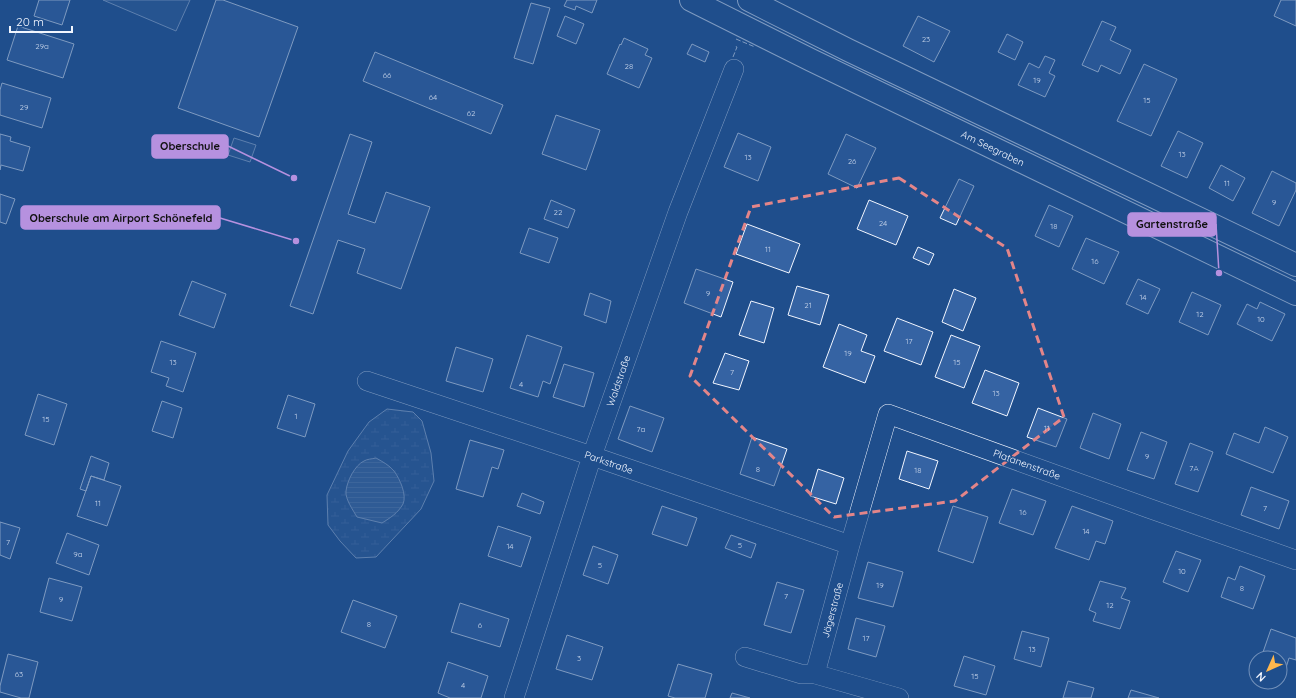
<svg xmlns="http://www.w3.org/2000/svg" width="1296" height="698" font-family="Quicksand,sans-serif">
  <defs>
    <pattern id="wetland-marsh" width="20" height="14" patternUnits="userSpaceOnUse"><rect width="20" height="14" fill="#305b95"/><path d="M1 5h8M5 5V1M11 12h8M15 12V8" fill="none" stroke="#4e73a5"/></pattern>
    <pattern id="water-rules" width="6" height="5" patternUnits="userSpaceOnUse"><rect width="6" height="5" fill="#446ba0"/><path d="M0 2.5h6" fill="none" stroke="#5f81ae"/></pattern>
  </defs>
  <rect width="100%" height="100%" fill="#1f4e8c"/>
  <path fill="#305b95" stroke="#a8bbd7" d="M 103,0 L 190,0 L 176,31 Z
    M 234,138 L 256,145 L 250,162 L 228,155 Z"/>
  <path fill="url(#wetland-marsh)" stroke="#a8bbd7" d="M 387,409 L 413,412 L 422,421 L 431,453 L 434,481 L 421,509 L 376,557 L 356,558 L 340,541 L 328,525 L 327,495 L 348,451 L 369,422 Z"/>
  <path fill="url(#water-rules)" stroke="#a8bbd7" d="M 376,458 C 383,462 389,465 394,471 C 400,479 407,495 403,504 C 398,513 390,518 382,523 L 357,517 C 353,510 345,499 346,491 C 347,481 355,465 364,461 C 367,459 372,459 376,458 Z"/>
  <path fill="#3563a3" stroke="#f2f6ff" d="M 39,0 L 70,0 L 62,25 L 34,16 Z
    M 216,0 L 223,0 L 298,27 L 259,137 L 178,108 Z
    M 567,0 L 597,0 L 592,13 L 576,6 L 575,10 L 564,6 Z
    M 1281,0 L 1296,0 L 1296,26 L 1274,16 Z
    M 531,3 L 550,8 L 533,64 L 514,58 Z
    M 565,16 L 584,24 L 576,44 L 557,36 Z
    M 918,16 L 950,31 L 934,62 L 903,46 Z
    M 1102,21 L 1116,27 L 1110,40 L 1131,50 L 1120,74 L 1101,65 L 1098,72 L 1082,65 Z
    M 18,26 L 74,44 L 63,78 L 7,60 Z
    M 1007,34 L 1023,42 L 1015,60 L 998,52 Z
    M 624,38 L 648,49 L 645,55 L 652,58 L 639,88 L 607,74 L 620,44 L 621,45 Z
    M 692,44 L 709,52 L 705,62 L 687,54 Z
    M 375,52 L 503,105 L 491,134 L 363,81 Z
    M 1045,56 L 1055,60 L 1049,73 L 1055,76 L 1045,97 L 1018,85 L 1029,63 L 1039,68 Z
    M 1144,64 L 1177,79 L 1151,136 L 1117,121 Z
    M 2,83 L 51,98 L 42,128 L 0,115 L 0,90 Z
    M 556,115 L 600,130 L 586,170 L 542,154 Z
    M 1178,131 L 1203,143 L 1187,178 L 1161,166 Z
    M 738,133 L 771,147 L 758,181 L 724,167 Z
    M 0,134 L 11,137 L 10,141 L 30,147 L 23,171 L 1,165 L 0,170 Z
    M 350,134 L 372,142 L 348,214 L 375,223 L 386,192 L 430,207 L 401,289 L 357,273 L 365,249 L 338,240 L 313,314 L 290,306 Z
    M 846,134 L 876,148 L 857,188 L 828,174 Z
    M 1221,165 L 1245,178 L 1233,201 L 1209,188 Z
    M 1272,171 L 1296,183 L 1296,190 L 1279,226 L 1252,213 Z
    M 959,179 L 974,186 L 956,225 L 940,218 Z
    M 0,194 L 15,199 L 6,224 L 0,222 Z
    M 551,200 L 575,210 L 568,228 L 544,219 Z
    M 869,200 L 908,216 L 896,245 L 857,229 Z
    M 1049,205 L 1073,216 L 1059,247 L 1035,236 Z
    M 747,224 L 800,244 L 789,273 L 736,254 Z
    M 529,228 L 558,238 L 549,263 L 520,253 Z
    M 1086,238 L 1119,252 L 1104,284 L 1072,269 Z
    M 918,247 L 934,254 L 929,265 L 913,258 Z
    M 696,269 L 733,282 L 721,317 L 684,303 Z
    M 1138,279 L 1160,289 L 1148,314 L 1126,304 Z
    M 192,281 L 226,294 L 214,328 L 179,315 Z
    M 797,286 L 829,295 L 820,325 L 788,315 Z
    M 954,289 L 976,298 L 963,331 L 942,322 Z
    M 1192,292 L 1221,305 L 1208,335 L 1179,322 Z
    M 590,293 L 611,301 L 606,323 L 584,315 Z
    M 751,301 L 774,308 L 764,343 L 739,335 Z
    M 1260,302 L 1285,314 L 1272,341 L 1237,324 L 1247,304 L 1257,309 Z
    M 897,318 L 933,332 L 921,365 L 884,351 Z
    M 839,324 L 867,335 L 861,351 L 875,356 L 865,383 L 823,367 Z
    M 527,335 L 562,347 L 550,384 L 543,381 L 538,397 L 510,388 Z
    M 951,335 L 980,346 L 964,388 L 935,377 Z
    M 161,341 L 196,353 L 183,392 L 166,386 L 169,378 L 151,372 Z
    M 456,347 L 493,359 L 483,392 L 446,381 Z
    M 725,353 L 749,361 L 739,390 L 713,383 Z
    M 564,364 L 594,373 L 584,407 L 553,397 Z
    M 985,370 L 1019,383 L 1007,416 L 972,403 Z
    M 38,394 L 67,404 L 54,445 L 25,435 Z
    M 288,395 L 315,404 L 305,437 L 277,428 Z
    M 162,401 L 182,408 L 173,438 L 152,431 Z
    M 630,406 L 664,418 L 652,452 L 618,439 Z
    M 1038,408 L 1067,419 L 1056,447 L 1027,437 Z
    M 1093,413 L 1121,424 L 1109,459 L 1080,448 Z
    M 1265,427 L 1288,437 L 1273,473 L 1226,454 L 1234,433 L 1259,443 Z
    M 1141,432 L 1167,442 L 1154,479 L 1127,470 Z
    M 752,437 L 787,449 L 774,486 L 740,474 Z
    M 470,440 L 504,450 L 498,469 L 492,467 L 483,497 L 456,489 Z
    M 1190,443 L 1213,452 L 1198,492 L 1175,484 Z
    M 907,451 L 938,461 L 929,489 L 899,479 Z
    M 91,456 L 109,463 L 104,480 L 91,476 L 86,491 L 80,489 Z
    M 818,469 L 844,478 L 836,504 L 810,496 Z
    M 91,476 L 121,486 L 107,526 L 77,516 Z
    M 1251,487 L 1289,501 L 1279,529 L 1241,515 Z
    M 1012,489 L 1046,501 L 1033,535 L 999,523 Z
    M 522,493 L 544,502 L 540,514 L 517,506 Z
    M 662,506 L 697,518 L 687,546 L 652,534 Z
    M 953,506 L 988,517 L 973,563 L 938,551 Z
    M 1072,506 L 1113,521 L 1105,544 L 1096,541 L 1089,560 L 1055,548 Z
    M 0,522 L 20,528 L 10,559 L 0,555 Z
    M 498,526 L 531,537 L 521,567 L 488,556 Z
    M 67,533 L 99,545 L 89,575 L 56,563 Z
    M 731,535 L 756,544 L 751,558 L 725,548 Z
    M 593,546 L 618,555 L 608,584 L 583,575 Z
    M 1176,551 L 1201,560 L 1188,592 L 1163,582 Z
    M 868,562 L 903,572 L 893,607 L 858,598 Z
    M 1240,566 L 1265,576 L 1253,609 L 1221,597 L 1228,577 L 1235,580 Z
    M 49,578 L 82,587 L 72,621 L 40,612 Z
    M 1100,581 L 1126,588 L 1121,598 L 1130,601 L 1120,629 L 1093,621 L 1096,613 L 1089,610 Z
    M 777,582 L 804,590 L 791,633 L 764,625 Z
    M 353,600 L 397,616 L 385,648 L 341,632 Z
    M 460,603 L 509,619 L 500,647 L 451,632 Z
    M 856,618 L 885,626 L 876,657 L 848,649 Z
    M 1271,629 L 1296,638 L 1296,660 L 1289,658 L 1285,671 L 1280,669 L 1280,658 L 1261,658 Z
    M 1022,631 L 1049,638 L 1041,667 L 1014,659 Z
    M 567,635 L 603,647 L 592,680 L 556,669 Z
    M 8,654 L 38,662 L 29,698 L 21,698 L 0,692 L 0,686 Z
    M 964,656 L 995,666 L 986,695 L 954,686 Z
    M 448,662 L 488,676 L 481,698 L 450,698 L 438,693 Z
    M 678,664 L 712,674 L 705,698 L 675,698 L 668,696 Z
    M 1068,681 L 1094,688 L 1091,698 L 1063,698 Z
    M 1131,690 L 1159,698 L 1128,698 Z
    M 732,693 L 750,698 L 730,698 Z"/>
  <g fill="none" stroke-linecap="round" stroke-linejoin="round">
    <g stroke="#f2f6ff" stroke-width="20">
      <path id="minor" d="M 367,381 L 592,456 L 850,545
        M 745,657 L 801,674 L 815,674
        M 514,698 L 592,456 L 678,212 L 734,69
        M 899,698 L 815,674 L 850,545 L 888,414 L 1148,508 L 1296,560"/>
    </g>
    <g stroke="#f2f6ff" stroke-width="24">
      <path id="primary" d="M 691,0 L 811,60 L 1296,294
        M 749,0 L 848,50 L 1296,265"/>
    </g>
    <use href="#minor" stroke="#1f4e8c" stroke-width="19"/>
    <use href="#primary" stroke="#1f4e8c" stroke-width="22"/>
    <path stroke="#f2f6ff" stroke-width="1" stroke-dasharray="5 2" stroke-linecap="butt" d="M 736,39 L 755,47
      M 733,57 L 737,47 L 734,46"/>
  </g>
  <path d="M0 0H1296V698H0ZM 899,178 L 1007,248 L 1064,417 L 955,501 L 834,517 L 690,376 L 751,207 Z" fill="#1f4e8c" fill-opacity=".55" fill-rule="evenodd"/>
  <path fill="none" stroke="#e38589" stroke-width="3" stroke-dasharray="8 5" stroke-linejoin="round" d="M 899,178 L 1007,248 L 1064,417 L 955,501 L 834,517 L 690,376 L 751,207 Z"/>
  <g text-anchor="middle" stroke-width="3" stroke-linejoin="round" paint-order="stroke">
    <g font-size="8" fill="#c3d1e8">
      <text x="926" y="42">23</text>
      <text x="42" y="49">29a</text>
      <text x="629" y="69">28</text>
      <text x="387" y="78">66</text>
      <text x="1037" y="83">19</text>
      <text x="433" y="100">64</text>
      <text x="1147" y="103">15</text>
      <text x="24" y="110">29</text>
      <text x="471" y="116">62</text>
      <text x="1182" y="157">13</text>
      <text x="748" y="160">13</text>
      <text x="852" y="164">26</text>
      <text x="1227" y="186">11</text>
      <text x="1274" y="205">9</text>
      <text x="558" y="215">22</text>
      <text x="883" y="226">24</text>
      <text x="1054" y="229">18</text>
      <text x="768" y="252">11</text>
      <text x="1095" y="264">16</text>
      <text x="708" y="296">9</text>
      <text x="1143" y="300">14</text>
      <text x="808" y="308">21</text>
      <text x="1200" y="317">12</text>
      <text x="1261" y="322">10</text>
      <text x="909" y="344">17</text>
      <text x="848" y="356">19</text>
      <text x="173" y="365">13</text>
      <text x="957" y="365">15</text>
      <text x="732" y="375">7</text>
      <text x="521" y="387">4</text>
      <text x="996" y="396">13</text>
      <text x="296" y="419">1</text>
      <text x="46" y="422">15</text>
      <text x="1047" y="431">11</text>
      <text x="641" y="432">7a</text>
      <text x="1147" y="459">9</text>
      <text x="1194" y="471">7A</text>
      <text x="758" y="472">8</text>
      <text x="918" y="473">18</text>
      <text x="98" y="506">11</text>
      <text x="1265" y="511">7</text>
      <text x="1023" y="515">16</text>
      <text x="1086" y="534">14</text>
      <text x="8" y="545">7</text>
      <text x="740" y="548">5</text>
      <text x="510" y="549">14</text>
      <text x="78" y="557">9a</text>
      <text x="600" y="568">5</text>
      <text x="1182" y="574">10</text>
      <text x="880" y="588">19</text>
      <text x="1242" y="591">8</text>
      <text x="786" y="599">7</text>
      <text x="61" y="602">9</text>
      <text x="1110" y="608">12</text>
      <text x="369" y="627">8</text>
      <text x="480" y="628">6</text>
      <text x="866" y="641">17</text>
      <text x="1032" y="652">13</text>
      <text x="579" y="661">3</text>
      <text x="19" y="677">63</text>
      <text x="975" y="679">15</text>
      <text x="463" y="688">4</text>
    </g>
    <g font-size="10" fill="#f2f6ff" stroke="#1f4e8c">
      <text transform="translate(993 148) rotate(26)" y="4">Am Seegraben</text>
      <text transform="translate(618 381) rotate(-71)" y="4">Waldstraße</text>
      <text transform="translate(609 462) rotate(19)" y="4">Parkstraße</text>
      <text transform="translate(1027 464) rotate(20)" y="4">Platanenstraße</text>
      <text transform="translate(832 610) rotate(-75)" y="4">Jägerstraße</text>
    </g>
  </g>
  <path fill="none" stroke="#b691df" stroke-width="1.5" d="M294 178L228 146M296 241L220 218M1219 273L1216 224"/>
  <g fill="#b691df" stroke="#1f4e8c" stroke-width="1.5">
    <circle cx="294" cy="178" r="4"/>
    <circle cx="296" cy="241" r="4"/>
    <circle cx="1219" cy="273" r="4"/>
  </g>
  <g fill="#b691df" stroke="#b691df" stroke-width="1.5">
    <rect x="152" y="135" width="76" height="23" rx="4"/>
    <rect x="21" y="206" width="199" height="23" rx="4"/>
    <rect x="1128" y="213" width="88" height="23" rx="4"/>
  </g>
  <g font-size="11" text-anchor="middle" font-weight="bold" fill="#111">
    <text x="190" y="150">Oberschule</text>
    <text x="121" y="222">Oberschule am Airport Schönefeld</text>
    <text x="1172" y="228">Gartenstraße</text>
  </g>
  <g transform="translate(1268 670) rotate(225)"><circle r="19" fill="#1f4e8c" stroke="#7391ba"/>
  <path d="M0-3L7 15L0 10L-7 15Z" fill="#ffb74d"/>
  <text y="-6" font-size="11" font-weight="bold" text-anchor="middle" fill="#f2f6ff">N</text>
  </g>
  <path d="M10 26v6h62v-6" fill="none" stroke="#f2f6ff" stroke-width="2"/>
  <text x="16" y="26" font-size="12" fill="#f2f6ff" stroke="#1f4e8c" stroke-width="3" paint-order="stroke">20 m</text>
</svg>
